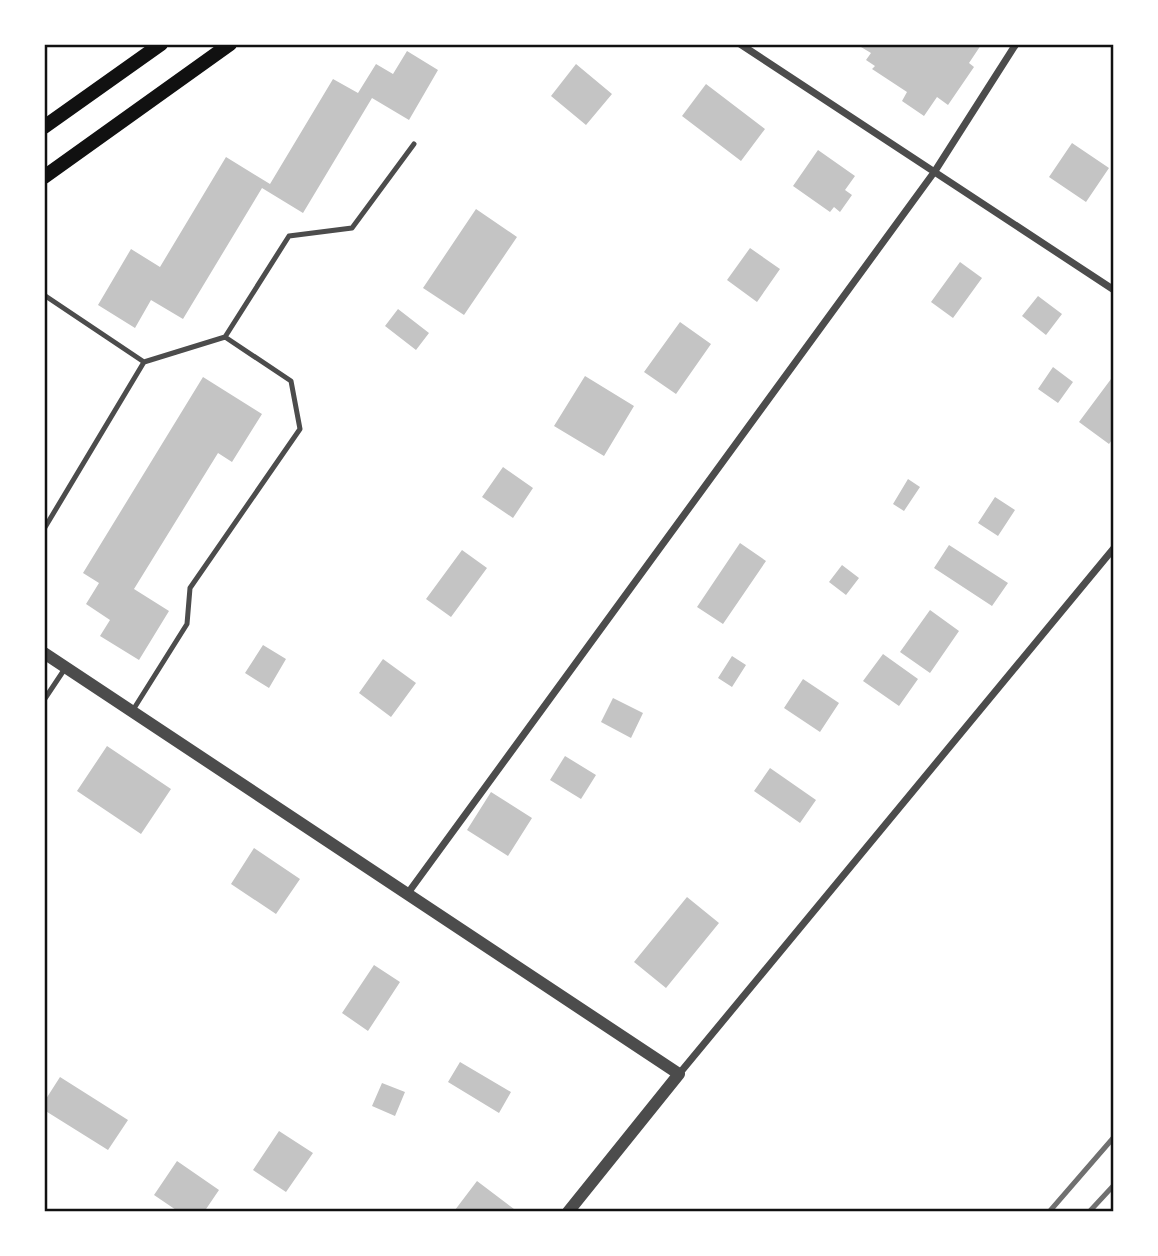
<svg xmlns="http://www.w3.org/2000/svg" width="1158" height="1256" font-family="'Fira Sans Condensed',sans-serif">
  <rect width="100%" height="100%" fill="#fff"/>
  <path fill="#c4c4c4" d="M 856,44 L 979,44 L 981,45 L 969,63 L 974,67 L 948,105 L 937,97 L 924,116 L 902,101 L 907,92 L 872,69 L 875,66 L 866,60 L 871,53 Z
    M 407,51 L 438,70 L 409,120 L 372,98 L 303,213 L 262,188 L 183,319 L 151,300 L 135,328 L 98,305 L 131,249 L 160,267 L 226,157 L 270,184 L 333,79 L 358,93 L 376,64 L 393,74 Z
    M 576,64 L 612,94 L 586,125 L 551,96 Z
    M 706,84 L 765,129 L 741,161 L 682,116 Z
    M 1072,143 L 1109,168 L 1086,202 L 1049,177 Z
    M 818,150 L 855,176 L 845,190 L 852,195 L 840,212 L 834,207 L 830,212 L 793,186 Z
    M 476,209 L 517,237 L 464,315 L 423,288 Z
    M 750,248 L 780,269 L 757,302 L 727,280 Z
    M 960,262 L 982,278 L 953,318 L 931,302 Z
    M 1038,296 L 1062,314 L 1046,335 L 1022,316 Z
    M 398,309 L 429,333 L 416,350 L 385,326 Z
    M 680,322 L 711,344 L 676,394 L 644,372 Z
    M 1053,367 L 1073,382 L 1058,403 L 1038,389 Z
    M 1114,375 L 1114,437 L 1109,444 L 1079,422 Z
    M 585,376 L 634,406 L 604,456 L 554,426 Z
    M 203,377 L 262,414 L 232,462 L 218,453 L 134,589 L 169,611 L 139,660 L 100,636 L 110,620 L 86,604 L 99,583 L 83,573 Z
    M 503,467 L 533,488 L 513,518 L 482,497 Z
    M 908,479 L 920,487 L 904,511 L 893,504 Z
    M 995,497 L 1015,510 L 998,536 L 978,523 Z
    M 740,543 L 766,561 L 723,624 L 697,607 Z
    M 949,545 L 1008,583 L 992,606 L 934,568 Z
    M 462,550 L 487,568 L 451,617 L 426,599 Z
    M 842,565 L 859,578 L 846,595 L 829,582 Z
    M 930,610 L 959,631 L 930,673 L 900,652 Z
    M 263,645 L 286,659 L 269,688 L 245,673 Z
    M 883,654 L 918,679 L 899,706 L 863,681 Z
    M 732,656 L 746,665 L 732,687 L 718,678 Z
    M 383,659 L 416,683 L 391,717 L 359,693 Z
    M 803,679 L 839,703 L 820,732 L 784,708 Z
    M 613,698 L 643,713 L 631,738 L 601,722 Z
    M 107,746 L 171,789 L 141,834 L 77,791 Z
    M 565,756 L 596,775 L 581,799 L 550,780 Z
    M 770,768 L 816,800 L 800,823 L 754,791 Z
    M 491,792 L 532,818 L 508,856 L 467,830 Z
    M 254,848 L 300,879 L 276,914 L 231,884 Z
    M 687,897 L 719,923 L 666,988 L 634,962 Z
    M 374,965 L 400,982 L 368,1031 L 342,1013 Z
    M 460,1062 L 511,1092 L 499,1113 L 448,1082 Z
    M 60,1077 L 128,1120 L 108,1150 L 44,1110 L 44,1102 Z
    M 382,1083 L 405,1092 L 395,1116 L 372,1106 Z
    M 279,1131 L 313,1153 L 286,1192 L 253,1170 Z
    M 177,1161 L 219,1190 L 204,1212 L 179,1212 L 154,1195 Z
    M 477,1181 L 514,1209 L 512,1212 L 458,1212 L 455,1210 Z"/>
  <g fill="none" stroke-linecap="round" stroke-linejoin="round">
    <path stroke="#4c4c4c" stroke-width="5" d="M 44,295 L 144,362 L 44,529
      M 144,362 L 225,337 L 289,236 L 352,228 L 414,144
      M 44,700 L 66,667
      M 133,710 L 187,624 L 190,588 L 300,429 L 291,381 L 225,337"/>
    <path stroke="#4c4c4c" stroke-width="7" d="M 740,44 L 1114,290
      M 408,893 L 935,171 L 1016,44
      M 679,1074 L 1114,548"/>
    <path stroke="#4c4c4c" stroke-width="12" d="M 44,653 L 679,1074 L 568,1212"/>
    <path stroke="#111" stroke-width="14" d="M 44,127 L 161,44
      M 44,177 L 230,44"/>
    <path stroke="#707070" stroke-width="5" d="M 1049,1212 L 1114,1137
      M 1089,1212 L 1114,1185"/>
  </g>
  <rect width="1158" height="1256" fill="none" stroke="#ffffff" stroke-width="91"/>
  <rect x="46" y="46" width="1066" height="1164" fill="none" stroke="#111" stroke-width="2.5"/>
</svg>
